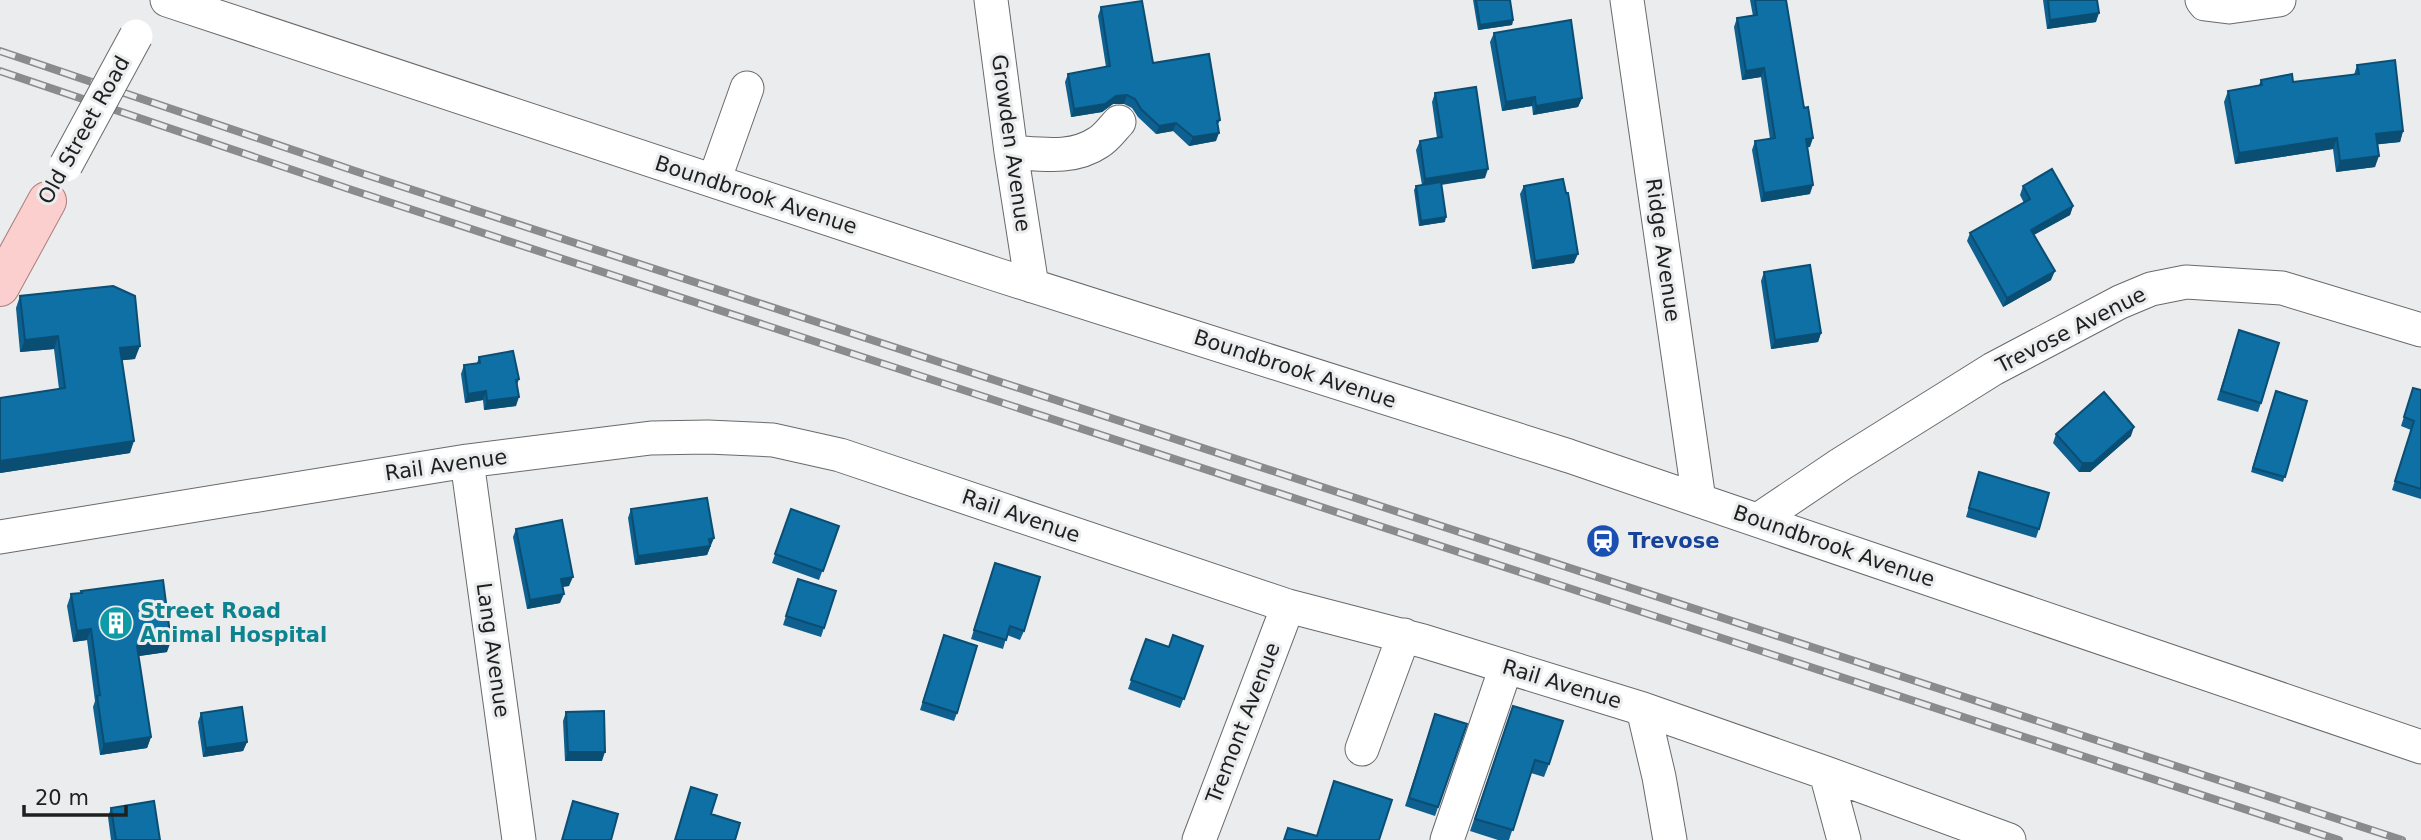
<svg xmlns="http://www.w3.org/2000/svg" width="2421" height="840" font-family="'DejaVu Sans',sans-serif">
  <rect width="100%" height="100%" fill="#ebeced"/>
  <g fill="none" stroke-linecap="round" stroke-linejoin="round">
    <g stroke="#696a6b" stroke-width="35">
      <path id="minor" d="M 167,0 L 998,275 L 1569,456 L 2421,747
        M 991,0 L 1011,152 L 1032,286
        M 1627,0 L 1699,500
        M 2202,0 L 2205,4 L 2229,7 L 2279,0
        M 1011,152 C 1041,154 1073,160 1099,142 C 1107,137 1113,128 1119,122
        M 714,181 L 747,88
        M 467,461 L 519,840
        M 1758,520 L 1841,464 L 1993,369 L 2120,302 L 2151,289 L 2186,282 L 2282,288 L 2421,330
        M 0,537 L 467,461 L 651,438 L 708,437 L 773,440 L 840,455 L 1288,606 L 1423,641 L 1643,709 L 1826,773 L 2009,840
        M 1643,709 L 1659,777 L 1670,840
        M 1362,749 L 1404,635
        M 1826,773 L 1844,840
        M 1199,840 L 1288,606
        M 1447,840 L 1506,667"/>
    </g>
    <g stroke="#ac7d7b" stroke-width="40">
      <path id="major" d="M 0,287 L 47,201"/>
    </g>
    <use href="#minor" stroke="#fff" stroke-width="33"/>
    <use href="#major" stroke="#fbcfcd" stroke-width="38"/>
    <g stroke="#8a8b8c" stroke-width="8">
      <path id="rail" d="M 0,51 L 361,173 L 2402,840
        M 0,71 L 355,191 L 2339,840"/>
    </g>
    <use href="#rail" stroke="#ebeced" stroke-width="5" stroke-dasharray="16" stroke-linecap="butt"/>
    <g stroke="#696a6b" stroke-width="35" stroke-linecap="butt">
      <path id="minor-bridge" d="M 66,165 L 136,36"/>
    </g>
    <use href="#minor-bridge" stroke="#fff" stroke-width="33"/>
  </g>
  <path fill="#0d608f" d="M 1473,0 L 1510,0 L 1513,20 L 1512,25 L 1478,30 Z
    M 1750,0 L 1786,0 L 1810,147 L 1807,147 L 1810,194 L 1761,202 L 1752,150 L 1755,141 L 1770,139 L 1761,77 L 1742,80 L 1734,27 L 1737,18 L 1753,16 Z
    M 2043,0 L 2097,0 L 2096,22 L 2047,29 Z
    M 1101,7 L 1153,63 L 1220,120 L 1217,126 L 1216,141 L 1189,146 L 1173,131 L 1156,134 L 1138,117 L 1132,108 L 1124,104 L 1113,104 L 1102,112 L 1071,117 L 1065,82 L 1068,74 L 1106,67 L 1098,16 Z
    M 1494,33 L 1582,98 L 1578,107 L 1533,115 L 1532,106 L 1502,111 L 1490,42 Z
    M 2357,65 L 2403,131 L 2400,142 L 2378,144 L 2375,167 L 2336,172 L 2333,149 L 2235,164 L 2224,102 L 2228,91 L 2259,85 L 2261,80 L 2293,82 L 2354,75 Z
    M 1435,93 L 1485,178 L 1441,185 L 1445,222 L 1419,226 L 1414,190 L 1416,186 L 1422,185 L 1416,150 L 1420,141 L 1437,138 L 1432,102 Z
    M 1524,186 L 1574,263 L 1532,269 L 1520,194 Z
    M 2023,186 L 2073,206 L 2070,215 L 2034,235 L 2051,280 L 2003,307 L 1967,241 L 1970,233 L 2024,203 L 2020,195 Z
    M 1764,272 L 1821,333 L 1818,342 L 1771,349 L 1761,281 Z
    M 20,296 L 135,359 L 122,360 L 130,453 L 0,473 L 0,398 L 59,389 L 54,349 L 20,352 L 16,308 Z
    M 2239,330 L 2261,403 L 2258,412 L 2217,400 Z
    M 479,357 L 519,379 L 517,385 L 516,406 L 484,410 L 483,400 L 465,403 L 461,374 L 464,365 L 477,363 Z
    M 2413,388 L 2421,390 L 2421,499 L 2392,490 L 2411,430 L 2401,426 Z
    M 2276,391 L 2307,401 L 2283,482 L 2251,472 Z
    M 2056,434 L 2131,436 L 2090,472 L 2079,472 L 2053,443 Z
    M 1979,472 L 2039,529 L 2036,538 L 1966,517 Z
    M 631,509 L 710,547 L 707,555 L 635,565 L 628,518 Z
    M 791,509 L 839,526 L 819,580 L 772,563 Z
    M 516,529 L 569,586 L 562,587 L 560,603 L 527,609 L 513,537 Z
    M 992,572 L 1024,631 L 1020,640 L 1007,635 L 1003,649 L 971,639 Z
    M 798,579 L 836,591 L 821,637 L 783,625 Z
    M 81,591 L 167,652 L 138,656 L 151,737 L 147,748 L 100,755 L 93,707 L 95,701 L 87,640 L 73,642 L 67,606 L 71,594 L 80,593 Z
    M 1146,639 L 1169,647 L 1203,646 L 1180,708 L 1128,689 Z
    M 941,643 L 957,713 L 954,721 L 920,710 Z
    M 1513,706 L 1549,764 L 1544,777 L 1531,773 L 1509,840 L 1498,840 L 1470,831 Z
    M 566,712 L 602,761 L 565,761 L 563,721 Z
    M 201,713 L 247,742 L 243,751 L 203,757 L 198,722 Z
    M 1432,723 L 1467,724 L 1435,816 L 1405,806 Z
    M 111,808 L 160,840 L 111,840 L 108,817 Z"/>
  <path fill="#0a4e74" d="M 2099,13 L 2096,22 L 2047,29 L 2050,20 Z
    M 1513,20 L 1512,25 L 1478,30 L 1480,25 Z
    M 1764,68 L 1761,77 L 1742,80 L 1746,71 Z
    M 1127,95 L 1124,104 L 1113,104 L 1102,112 L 1071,117 L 1074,109 L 1116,96 Z
    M 1535,97 L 1532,106 L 1502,111 L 1506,102 Z
    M 1582,98 L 1578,107 L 1533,115 L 1536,106 Z
    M 1176,123 L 1173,131 L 1156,134 L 1159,126 Z
    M 2403,131 L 2400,142 L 2372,145 L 2376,134 Z
    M 1219,133 L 1216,141 L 1189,146 L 1193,137 Z
    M 1813,138 L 1810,147 L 1802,148 L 1806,139 Z
    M 2337,138 L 2333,149 L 2235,164 L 2239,153 Z
    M 2379,156 L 2375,167 L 2336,172 L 2340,161 Z
    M 1488,169 L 1485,178 L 1422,187 L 1425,179 Z
    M 1813,185 L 1810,194 L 1761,202 L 1764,193 Z
    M 2073,206 L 2070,215 L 2028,238 L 2031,230 Z
    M 1446,217 L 1445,222 L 1419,226 L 1421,221 Z
    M 1578,254 L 1574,263 L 1532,269 L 1535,261 Z
    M 2055,271 L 2051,280 L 2003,307 L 2007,298 Z
    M 1821,333 L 1818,342 L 1771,349 L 1775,340 Z
    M 58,336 L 54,349 L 20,352 L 25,340 Z
    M 140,346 L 135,359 L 115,361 L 120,348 Z
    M 486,391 L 483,400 L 465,403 L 468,394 Z
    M 519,397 L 516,406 L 484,410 L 487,401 Z
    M 2134,427 L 2131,436 L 2090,472 L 2079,472 L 2082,463 Z
    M 134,441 L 130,453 L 0,473 L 0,461 Z
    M 714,538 L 707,555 L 635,565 L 638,556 Z
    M 573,577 L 569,586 L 558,587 L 561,579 Z
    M 564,594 L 560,603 L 527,609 L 530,600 Z
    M 91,629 L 87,640 L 73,642 L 77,631 Z
    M 171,641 L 167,652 L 133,657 L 137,646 Z
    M 151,737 L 147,748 L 100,755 L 104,744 Z
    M 247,742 L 243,751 L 203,757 L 206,748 Z
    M 568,752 L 605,752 L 602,761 L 565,761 Z"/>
  <path fill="#0f70a6" stroke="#0a4e74" stroke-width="2" d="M 1476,0 L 1510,0 L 1513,20 L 1480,25 Z
    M 1755,0 L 1786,0 L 1804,108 L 1808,107 L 1813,138 L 1806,139 L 1813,185 L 1764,193 L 1755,141 L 1775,138 L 1764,68 L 1746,71 L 1737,18 L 1757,15 Z
    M 2048,0 L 2097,0 L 2099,13 L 2050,20 Z
    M 1142,1 L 1153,63 L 1209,54 L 1220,120 L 1217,121 L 1219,133 L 1193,137 L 1176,123 L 1159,126 L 1141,109 L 1135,99 L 1127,95 L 1116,96 L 1105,104 L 1074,109 L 1068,74 L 1110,66 L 1101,7 Z
    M 1571,20 L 1582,98 L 1536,106 L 1535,97 L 1506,102 L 1494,33 Z
    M 2395,60 L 2403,131 L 2376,134 L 2379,156 L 2340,161 L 2337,138 L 2239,153 L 2228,91 L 2262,85 L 2261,80 L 2292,74 L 2293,82 L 2359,74 L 2357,65 Z
    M 1476,87 L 1488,169 L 1425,179 L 1420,141 L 1442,137 L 1435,93 Z
    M 2052,169 L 2073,206 L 2031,230 L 2055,271 L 2007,298 L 1970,233 L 2030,199 L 2023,186 Z
    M 1563,179 L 1566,193 L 1568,193 L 1578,254 L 1535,261 L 1524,186 Z
    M 1441,182 L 1446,217 L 1421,221 L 1416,186 Z
    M 1810,265 L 1821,333 L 1775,340 L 1764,272 Z
    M 113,286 L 135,296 L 140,346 L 120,348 L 134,441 L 0,461 L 0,398 L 65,388 L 58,336 L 25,340 L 20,296 Z
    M 2239,330 L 2279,343 L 2261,403 L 2221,391 Z
    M 513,351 L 519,379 L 516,380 L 519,397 L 487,401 L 486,391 L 468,394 L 464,365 L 480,363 L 479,357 Z
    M 2413,388 L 2421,390 L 2421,489 L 2395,481 L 2414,421 L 2404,417 Z
    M 2276,391 L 2307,401 L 2285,477 L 2253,468 Z
    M 2104,392 L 2134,427 L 2093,463 L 2082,463 L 2056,434 Z
    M 1979,472 L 2049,493 L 2039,529 L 1969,508 Z
    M 707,498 L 714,538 L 709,539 L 710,546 L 638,556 L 631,509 Z
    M 791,509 L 839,526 L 823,571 L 775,554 Z
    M 562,520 L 573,577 L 561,579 L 564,594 L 530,600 L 516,529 Z
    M 995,563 L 1040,577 L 1024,631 L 1010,626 L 1006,640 L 974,630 Z
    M 798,579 L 836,591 L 824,628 L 786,616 Z
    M 163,580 L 171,641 L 137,646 L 151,737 L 104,744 L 97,696 L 100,695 L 91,629 L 77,631 L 71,594 L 82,593 L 81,591 Z
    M 944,635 L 977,646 L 957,713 L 923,702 Z
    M 1173,635 L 1203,646 L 1184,699 L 1131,680 L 1146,639 L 1169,647 Z
    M 1513,706 L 1563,721 L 1549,764 L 1535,760 L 1513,830 L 1475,819 Z
    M 242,707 L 247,742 L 206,748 L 201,713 Z
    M 604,711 L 605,752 L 568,752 L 566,712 Z
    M 1435,714 L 1467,724 L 1438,807 L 1409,798 Z
    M 1334,781 L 1392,800 L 1379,840 L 1284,840 L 1288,828 L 1317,836 Z
    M 691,787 L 717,795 L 711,814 L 740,823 L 735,840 L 675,840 Z
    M 154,801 L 160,840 L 116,840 L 111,808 Z
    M 573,801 L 618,814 L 611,840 L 562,840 Z"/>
  <defs>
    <g id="station-disc" transform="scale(1.75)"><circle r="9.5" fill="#1a4fb4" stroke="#ebeced"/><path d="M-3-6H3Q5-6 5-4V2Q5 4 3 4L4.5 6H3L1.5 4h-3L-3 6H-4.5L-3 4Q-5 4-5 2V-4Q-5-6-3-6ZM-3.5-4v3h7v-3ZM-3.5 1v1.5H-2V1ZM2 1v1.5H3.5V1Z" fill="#fff"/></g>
    <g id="building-disc" transform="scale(1.75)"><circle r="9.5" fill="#0f9aa8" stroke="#ebeced"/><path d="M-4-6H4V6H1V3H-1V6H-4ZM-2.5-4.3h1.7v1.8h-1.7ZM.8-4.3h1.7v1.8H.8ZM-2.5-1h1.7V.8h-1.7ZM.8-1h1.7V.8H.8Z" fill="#fff"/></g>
  </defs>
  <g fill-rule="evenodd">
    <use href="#station-disc" x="1603" y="541"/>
    <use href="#building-disc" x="116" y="623"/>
  </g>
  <g text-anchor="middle" stroke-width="6" stroke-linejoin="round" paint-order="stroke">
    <g font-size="21" fill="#1e1f1f" stroke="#ebeced">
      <text transform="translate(84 130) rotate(-61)" y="7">Old Street Road</text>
      <text transform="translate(1011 143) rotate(82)" y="7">Growden Avenue</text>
      <text transform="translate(756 195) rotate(18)" y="7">Boundbrook Avenue</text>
      <text transform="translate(1663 250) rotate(82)" y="7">Ridge Avenue</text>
      <text transform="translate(2071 330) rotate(-27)" y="7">Trevose Avenue</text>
      <text transform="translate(1295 369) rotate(18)" y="7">Boundbrook Avenue</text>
      <text transform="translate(446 465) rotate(-8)" y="7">Rail Avenue</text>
      <text transform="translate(1021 516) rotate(19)" y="7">Rail Avenue</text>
      <text transform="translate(1834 546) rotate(19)" y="7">Boundbrook Avenue</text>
      <text transform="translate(493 650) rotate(82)" y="7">Lang Avenue</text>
      <text transform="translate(1562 684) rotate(17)" y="7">Rail Avenue</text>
      <text transform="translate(1243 723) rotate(-69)" y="7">Tremont Avenue</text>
    </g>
    <g font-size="21" font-weight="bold" fill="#164399" stroke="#ebeced" text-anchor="start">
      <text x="1628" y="548">Trevose</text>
    </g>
    <g font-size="21" font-weight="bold" fill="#0d838f" stroke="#ebeced" text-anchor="start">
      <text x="140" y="618">Street Road<tspan x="140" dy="24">Animal Hospital</tspan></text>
    </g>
  </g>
  <path d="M24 805v10h102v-10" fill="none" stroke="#1e1f1f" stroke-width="3.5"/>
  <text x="35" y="805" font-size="21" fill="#1e1f1f" stroke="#ebeced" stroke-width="5" paint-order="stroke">20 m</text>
</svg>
